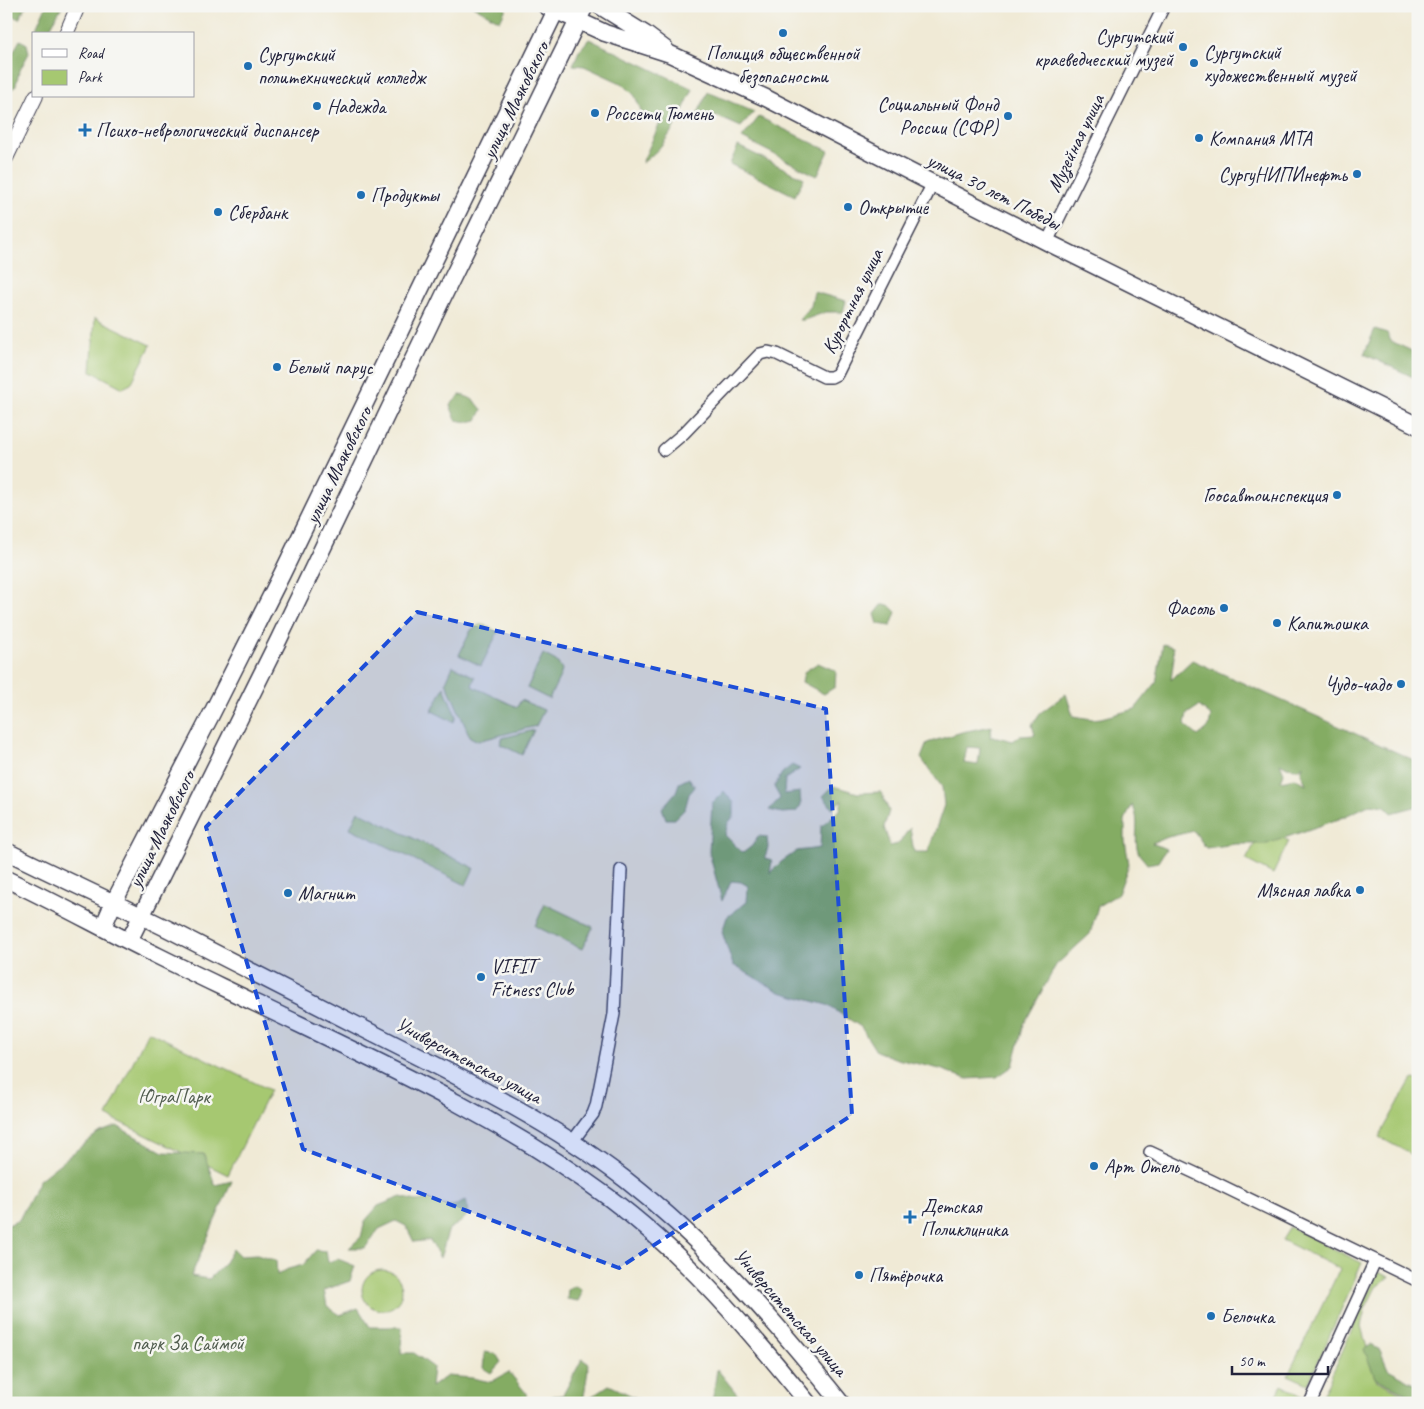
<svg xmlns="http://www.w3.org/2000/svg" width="1424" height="1409" font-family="Caveat,sans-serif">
  <rect width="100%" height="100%" fill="#f6f6f2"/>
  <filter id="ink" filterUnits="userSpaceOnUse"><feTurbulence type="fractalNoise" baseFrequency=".02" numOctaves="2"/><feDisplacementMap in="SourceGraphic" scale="10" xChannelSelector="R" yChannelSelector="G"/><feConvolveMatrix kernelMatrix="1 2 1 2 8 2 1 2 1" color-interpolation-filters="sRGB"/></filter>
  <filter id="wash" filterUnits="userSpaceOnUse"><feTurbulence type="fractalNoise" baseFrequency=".0096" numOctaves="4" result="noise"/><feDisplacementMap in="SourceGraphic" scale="20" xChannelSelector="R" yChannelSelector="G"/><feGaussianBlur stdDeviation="1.12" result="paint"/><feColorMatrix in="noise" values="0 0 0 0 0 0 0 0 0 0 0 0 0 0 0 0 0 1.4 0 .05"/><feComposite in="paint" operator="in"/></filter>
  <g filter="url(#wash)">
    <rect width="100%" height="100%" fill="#f0ead6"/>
    <path fill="#a6c871" stroke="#647556" d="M 95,318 L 151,345 L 131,384 L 123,388 L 91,371 Z
      M 479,625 L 484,625 L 498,632 L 481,666 L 459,655 L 471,630 Z
      M 543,654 L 556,661 L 562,669 L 561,674 L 549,699 L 527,688 Z
      M 453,666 L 475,677 L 472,686 L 517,707 L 521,700 L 544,710 L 536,726 L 478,741 L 470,737 L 446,682 Z
      M 444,687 L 456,716 L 454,722 L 432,711 Z
      M 534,730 L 522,755 L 500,744 L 502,738 Z
      M 358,811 L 474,868 L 466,885 L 350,828 Z
      M 1279,836 L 1289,841 L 1273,874 L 1246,860 L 1255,843 Z
      M 545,904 L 593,927 L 582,949 L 535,926 Z
      M 148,1031 L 270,1090 L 228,1175 L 107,1116 Z
      M 1414,1079 L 1418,1080 L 1418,1158 L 1379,1137 L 1410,1082 Z
      M 1290,1227 L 1362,1263 L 1308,1384 L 1288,1375 L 1340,1269 L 1282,1240 Z
      M362 1290a20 20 0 1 1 40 0a20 20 0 1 1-40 0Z
      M 1378,1272 L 1389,1277 L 1376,1287 L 1365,1309 L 1361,1326 L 1376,1380 L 1418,1401 L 1418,1403 L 1319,1403 Z
      M 1282,1385 L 1302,1396 L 1299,1403 L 1273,1403 Z"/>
    <path fill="#84ac63" stroke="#53674f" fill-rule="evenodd" d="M 6,6 L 26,6 L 19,19 L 9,14 L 6,20 Z
      M 46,6 L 62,6 L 47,34 L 36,34 L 36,31 L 35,31 Z
      M 473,6 L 507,6 L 500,21 Z
      M 589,39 L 693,89 C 680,116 668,146 642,163 L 660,123 L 642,113 L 635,96 L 623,84 L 584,66 L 573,65 L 579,51 Z
      M 20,40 L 27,44 L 29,53 L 19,72 L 16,85 L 8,94 L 6,104 L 6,65 Z
      M 708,92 L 754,112 L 741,127 L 716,116 L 712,122 L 697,115 Z
      M 759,117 L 829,151 L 817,176 L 742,138 Z
      M 738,146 L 804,178 L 795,196 L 730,164 Z
      M 814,292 L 846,301 L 843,312 L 826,312 L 804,320 L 799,320 L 811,306 Z
      M 1375,329 L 1387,333 L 1391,341 L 1418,354 L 1415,378 L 1364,354 Z
      M 460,395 C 471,397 476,401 482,410 L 477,420 L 468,422 L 456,420 L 450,405 Z
      M 882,605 L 889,605 L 896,612 L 891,626 L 878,624 L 875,614 Z
      M 1163,644 L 1173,647 L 1174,657 L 1171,680 L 1192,660 L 1418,762 L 1418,806 L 1392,813 L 1385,806 L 1371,804 L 1339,819 L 1267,844 L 1236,844 L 1206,848 L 1194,831 L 1168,837 L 1152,843 L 1166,849 L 1158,862 L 1147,864 C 1145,861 1141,857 1139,854 C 1132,839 1142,820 1132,805 L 1125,820 L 1125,841 L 1129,864 L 1118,894 L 1098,906 L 1090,934 L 1056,965 L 1024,1024 L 1013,1066 L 997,1077 L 967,1079 L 940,1069 L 897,1059 L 876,1051 L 861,1027 L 827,1005 L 780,992 L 733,965 L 722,932 L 727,917 L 747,902 L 748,886 L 741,882 L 731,881 L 722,901 L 709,852 L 712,803 L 724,791 L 734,803 L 734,816 L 728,823 L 725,835 L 743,853 L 752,846 L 758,836 L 767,837 L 768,847 L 765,858 L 772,860 L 770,873 L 781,862 L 797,851 L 820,848 L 821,826 L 840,810 L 842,800 L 832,808 L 823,796 L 833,786 L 858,793 L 881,792 L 889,811 L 884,827 L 890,846 L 898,844 L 910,828 L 914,852 L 928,852 L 944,805 L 942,787 L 921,758 L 927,743 L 962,732 L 992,726 L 990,737 L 997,737 L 1013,741 L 1020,736 L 1035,735 L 1032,725 L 1040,713 L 1066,694 L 1073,716 L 1092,719 L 1101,718 L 1135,709 L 1156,683 ZM 1199,706 L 1211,716 L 1209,727 L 1198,736 L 1185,725 L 1187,714 ZM 967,747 L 980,748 L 978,765 L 964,763 ZM 1280,763 L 1287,767 L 1299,769 L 1303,765 L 1301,773 L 1306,784 L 1295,778 L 1281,781 L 1284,773 Z
      M 818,663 L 836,671 L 835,687 L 824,694 L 802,682 L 804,672 Z
      M 792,765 L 800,769 L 785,779 L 784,794 L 800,792 L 801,805 L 796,812 L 782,813 L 769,810 L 780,798 L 774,787 L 782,773 Z
      M 689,778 L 695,787 L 689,794 L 685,809 L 675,819 L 666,819 L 662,808 L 676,792 L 679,783 Z
      M 117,1126 L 163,1152 L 204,1154 L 215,1185 L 232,1181 L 191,1276 L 209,1279 L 224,1264 L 233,1249 L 240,1256 L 257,1255 L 276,1261 L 277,1275 L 288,1269 L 303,1265 L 316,1250 L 326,1251 L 328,1262 L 338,1259 L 355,1266 L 350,1281 L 324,1290 L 327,1306 L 340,1315 L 358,1308 L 370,1327 L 402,1327 L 401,1353 L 414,1353 L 433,1367 L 431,1387 L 447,1376 L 472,1378 L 491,1382 L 509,1372 L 526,1393 L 527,1403 L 6,1403 L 6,1226 L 19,1220 L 39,1180 L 98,1133 Z
      M 401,1197 L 416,1201 L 429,1199 C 442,1207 453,1209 466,1200 C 471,1218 463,1221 449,1229 L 440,1258 L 430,1240 L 414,1242 L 406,1226 L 396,1221 L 379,1229 L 365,1248 L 349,1248 L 361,1237 L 365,1221 L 378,1206 Z
      M 575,1286 L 581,1289 L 581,1295 L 578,1301 L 567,1299 L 568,1290 Z
      M 1371,1345 L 1380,1350 L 1388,1369 L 1418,1385 L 1418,1399 L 1375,1378 L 1364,1349 Z
      M 485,1352 L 496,1354 L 501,1362 L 491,1373 L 483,1368 Z
      M 582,1359 L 589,1364 L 583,1402 L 609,1385 L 647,1403 L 546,1403 L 552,1396 L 563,1395 Z
      M 717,1369 L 744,1403 L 712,1403 Z"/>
  </g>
  <g filter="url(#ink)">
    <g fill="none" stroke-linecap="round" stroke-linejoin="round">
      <g stroke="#414052" stroke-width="14">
        <path id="minor" d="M 1047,242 L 1164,6
          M 664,450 L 684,433 L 760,354 L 768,352 L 777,354 L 824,377 L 831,377 L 837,374 L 933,183
          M 572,1142 L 593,1114 L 596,1106 L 614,1014 L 621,870
          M 1150,1152 L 1212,1181 L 1418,1281
          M 1310,1403 L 1375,1261"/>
      </g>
      <g stroke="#414052" stroke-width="16">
        <path id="tertiary" d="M 66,34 L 78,6
          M 6,158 L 36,96"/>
      </g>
      <g stroke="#414052" stroke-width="19">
        <path id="secondary" d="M 546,6 L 605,33 L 670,54 L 766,98 L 1047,242 L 1418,426
          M 600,6 L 645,34 L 665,49
          M 6,851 C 62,879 120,905 176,933 C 240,965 303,998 366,1030 C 455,1075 547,1119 626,1180 C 708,1244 776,1322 841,1403
          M 6,879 C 57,903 107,931 158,956 C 190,972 222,987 255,1003 C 375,1061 500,1117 608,1197 C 685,1254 748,1329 808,1403
          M 103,927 L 113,904 L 210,717 L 282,574 L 558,6
          M 129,941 L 279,639 L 443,297 L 585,6"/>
      </g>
      <use href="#minor" stroke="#fff" stroke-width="11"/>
      <use href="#tertiary" stroke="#fff" stroke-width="14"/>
      <use href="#secondary" stroke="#fff" stroke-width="16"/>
    </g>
  </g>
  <path fill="#1d4ed8" fill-opacity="0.2" stroke="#1d4ed8" stroke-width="4" stroke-dasharray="10 6" stroke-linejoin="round" d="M 417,612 L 826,709 L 852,1115 L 619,1268 L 303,1149 L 206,827 Z"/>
  <g fill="#1f6fb2" stroke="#f6f6f2" stroke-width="2">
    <circle cx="783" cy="33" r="5"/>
    <circle cx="1183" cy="47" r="5"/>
    <circle cx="1194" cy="63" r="5"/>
    <circle cx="248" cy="66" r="5"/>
    <circle cx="317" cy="106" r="5"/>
    <circle cx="595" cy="113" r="5"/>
    <circle cx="1008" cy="116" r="5"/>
    <path d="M82.5 122.5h5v5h5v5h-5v5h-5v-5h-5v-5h5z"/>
    <circle cx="1199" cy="138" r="5"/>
    <circle cx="1357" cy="174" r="5"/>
    <circle cx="361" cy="195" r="5"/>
    <circle cx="848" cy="207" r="5"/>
    <circle cx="218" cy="212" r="5"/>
    <circle cx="277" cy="367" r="5"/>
    <circle cx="1337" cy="495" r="5"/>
    <circle cx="1224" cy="608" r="5"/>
    <circle cx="1277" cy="623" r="5"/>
    <circle cx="1401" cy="684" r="5"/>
    <circle cx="1360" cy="890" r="5"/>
    <circle cx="288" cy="893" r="5"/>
    <circle cx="481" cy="977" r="5"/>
    <circle cx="1094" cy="1166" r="5"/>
    <path d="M907.5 1209.5h5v5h5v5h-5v5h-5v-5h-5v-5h5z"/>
    <circle cx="859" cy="1275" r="5"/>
    <circle cx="1211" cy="1316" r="5"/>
  </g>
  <g text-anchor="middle" stroke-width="5" stroke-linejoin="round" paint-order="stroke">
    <g font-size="20" fill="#22223b" stroke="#f6f6f2" text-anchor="start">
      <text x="1173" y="43" text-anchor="end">Сургутский<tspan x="1173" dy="23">краеведческий музей</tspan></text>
      <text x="1204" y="59">Сургутский<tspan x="1204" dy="23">художественный музей</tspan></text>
      <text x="783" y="60" text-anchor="middle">Полиция общественной<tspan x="783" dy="23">безопасности</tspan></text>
      <text x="258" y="61">Сургутский<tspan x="258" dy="23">политехнический колледж</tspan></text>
      <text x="998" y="111" text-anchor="end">Социальный Фонд<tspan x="998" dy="23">России (СФР)</tspan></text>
      <text x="327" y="113">Надежда</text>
      <text x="605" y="120">Россети Тюмень</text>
      <text x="96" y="137">Психо-неврологический диспансер</text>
      <text x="1209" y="145">Компания MTA</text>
      <text x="1347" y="181" text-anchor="end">СургуНИПИнефть</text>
      <text x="371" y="202">Продукты</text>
      <text x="858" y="214">Открытие</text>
      <text x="228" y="219">Сбербанк</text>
      <text x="287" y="374">Белый парус</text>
      <text x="1327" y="502" text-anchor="end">Гоосавтоинспекция</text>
      <text x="1214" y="615" text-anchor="end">Фасоль</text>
      <text x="1287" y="630">Капитошка</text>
      <text x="1391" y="691" text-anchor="end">Чудо-чадо</text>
      <text x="1350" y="897" text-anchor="end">Мясная лавка</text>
      <text x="298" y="900">Магнит</text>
      <text x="491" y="973">VIFIT<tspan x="491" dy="23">Fitness Club</tspan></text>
      <text x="1104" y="1173">Арт Отель</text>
      <text x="921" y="1213">Детская<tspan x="921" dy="23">Поликлиника</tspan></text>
      <text x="869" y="1282">Пятёрочка</text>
      <text x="1221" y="1323">Белочка</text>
    </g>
    <g font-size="20" fill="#22223b" stroke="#f6f6f2">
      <text transform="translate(515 100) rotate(-64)" y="7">улица Маяковского</text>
      <text transform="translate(1075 143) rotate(-64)" y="7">Музейная улица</text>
      <text transform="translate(994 191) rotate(27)" y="7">улица 30 лет Победы</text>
      <text transform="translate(852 301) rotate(-64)" y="7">Курортная улица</text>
      <text transform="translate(338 465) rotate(-64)" y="7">улица Маяковского</text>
      <text transform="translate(161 829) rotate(-64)" y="7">улица Маяковского</text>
      <text transform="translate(469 1060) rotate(28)" y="7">Университетская улица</text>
      <text transform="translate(791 1312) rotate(49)" y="7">Университетская улица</text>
    </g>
    <g font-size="20" fill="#505c4e" stroke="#f6f6f2">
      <text x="174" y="1103">ЮграПарк</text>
      <text x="188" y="1350">парк За Саймой</text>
    </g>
  </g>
  <rect width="1424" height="1409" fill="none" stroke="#f6f6f2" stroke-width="25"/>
  <rect x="32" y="32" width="162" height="65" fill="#f6f6f2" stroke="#a1a1a9"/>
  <rect x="42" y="49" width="25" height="8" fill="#ffffff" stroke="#a1a1a9"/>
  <text x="78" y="58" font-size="15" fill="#22223b">Road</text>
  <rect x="42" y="70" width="25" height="15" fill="#a6c871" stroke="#a1a1a9"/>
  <text x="78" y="82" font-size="15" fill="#22223b">Park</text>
  <path d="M1232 1366v8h96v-8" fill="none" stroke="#22223b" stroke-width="2.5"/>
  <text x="1239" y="1366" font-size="15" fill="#22223b" stroke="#f6f6f2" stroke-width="4" paint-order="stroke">50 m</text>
</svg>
